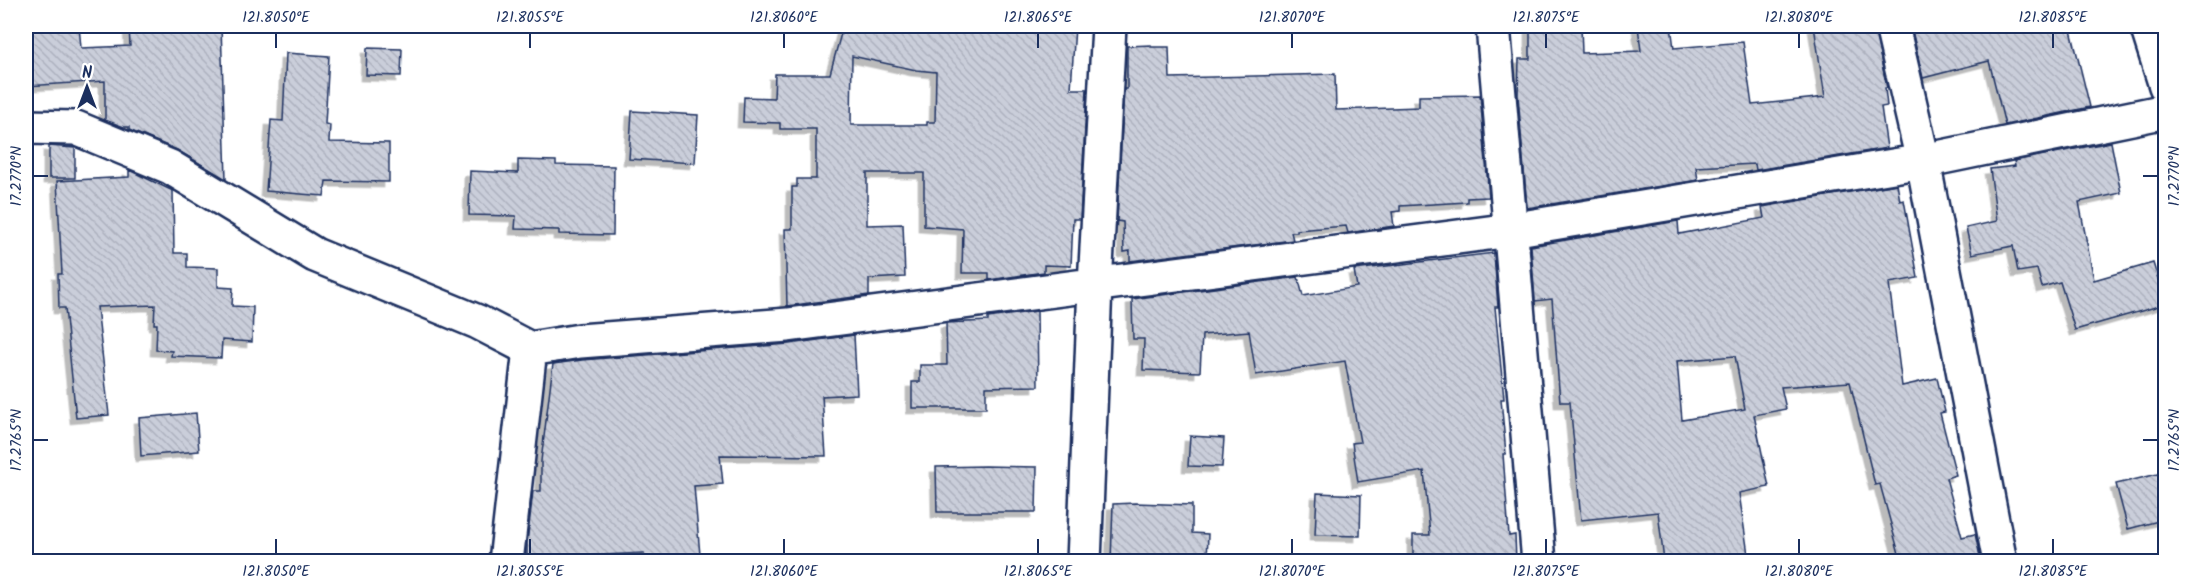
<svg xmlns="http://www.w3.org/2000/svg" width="2191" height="587" font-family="Kalam,sans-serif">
  <defs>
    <pattern id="building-back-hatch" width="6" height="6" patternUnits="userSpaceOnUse" patternTransform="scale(1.5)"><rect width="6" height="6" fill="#caceda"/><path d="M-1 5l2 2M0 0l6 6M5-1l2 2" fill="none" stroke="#adb1be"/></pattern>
    <filter id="shadow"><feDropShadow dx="-5.5" dy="5.5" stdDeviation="0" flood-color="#0004"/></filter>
  </defs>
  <rect width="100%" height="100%" fill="#fff"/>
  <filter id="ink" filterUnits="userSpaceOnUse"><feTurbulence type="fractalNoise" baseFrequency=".0167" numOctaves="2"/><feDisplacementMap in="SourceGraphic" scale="12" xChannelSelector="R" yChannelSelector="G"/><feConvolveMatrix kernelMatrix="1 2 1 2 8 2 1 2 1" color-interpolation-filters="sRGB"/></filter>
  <g filter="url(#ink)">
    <path fill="url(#building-back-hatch)" stroke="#1b2f5e" stroke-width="1.5" fill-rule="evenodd" filter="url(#shadow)" d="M 26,26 L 79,26 L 81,48 L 130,46 L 129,26 L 221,26 L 226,179 L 177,150 L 129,130 L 129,127 L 124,127 L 105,120 L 105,81 L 26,86 Z
      M 843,26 L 1075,26 L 1071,89 L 1087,89 L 1080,219 L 1073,219 L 1071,266 L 1044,265 L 1044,272 L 989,280 L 989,273 L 962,273 L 963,229 L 924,226 L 924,173 L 867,173 L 867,225 L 903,224 L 905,277 L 869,279 L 869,295 L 787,306 L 785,229 L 792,229 L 792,187 L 797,187 L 797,179 L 816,179 L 816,129 L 780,129 L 780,123 L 743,122 L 744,97 L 774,98 L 775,74 L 830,74 ZM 852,56 L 916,70 L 936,72 L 935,122 L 927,122 L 927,125 L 851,125 Z
      M 1530,26 L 1581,26 L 1582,53 L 1641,51 L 1638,26 L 1671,26 L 1674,48 L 1743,42 L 1752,105 L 1825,97 L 1814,26 L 1874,26 L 1887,88 L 1885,88 L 1887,106 L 1881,107 L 1887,148 L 1756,170 L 1755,164 L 1696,167 L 1698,180 L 1527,208 L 1518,95 L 1519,59 L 1530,59 Z
      M 1911,26 L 2070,26 L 2090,107 L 2005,125 L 1989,61 L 1923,78 Z
      M 1151,45 L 1151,47 L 1169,47 L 1170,78 L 1335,74 L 1336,110 L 1419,107 L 1419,96 L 1480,95 L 1489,197 L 1467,198 L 1467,202 L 1400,206 L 1400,211 L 1392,212 L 1394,226 L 1348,233 L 1346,226 L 1297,230 L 1297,232 L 1291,232 L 1293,240 L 1130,261 L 1130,251 L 1124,252 L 1123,222 L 1117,221 L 1124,89 L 1127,89 L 1127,46 Z
      M 367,48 L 402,49 L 401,76 L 366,75 Z
      M 286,53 L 329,56 L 325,124 L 330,125 L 329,142 L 389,143 L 389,182 L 326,181 L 324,196 L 266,191 L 271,120 L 283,121 Z
      M 632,111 L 698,115 L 695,163 L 629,159 Z
      M 2111,142 L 2121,193 L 2079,202 L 2094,280 L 2153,263 L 2166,304 L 2075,330 L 2060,282 L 2042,287 L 2037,269 L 2018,272 L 2013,246 L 1972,254 L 1966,228 L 1997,221 L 1990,169 L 2015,166 L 2014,161 Z
      M 49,146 L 75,148 L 75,178 L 49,178 Z
      M 518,160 L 556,161 L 556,165 L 614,166 L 613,235 L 559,234 L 559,230 L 515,229 L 516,216 L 469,215 L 470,171 L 518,173 Z
      M 129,170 L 173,191 L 174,253 L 187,253 L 187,267 L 218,268 L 218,287 L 233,288 L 232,306 L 253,307 L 252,342 L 222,340 L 221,358 L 171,356 L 172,351 L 156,350 L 157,324 L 154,324 L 155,305 L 97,307 L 109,415 L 76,418 L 65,308 L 59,308 L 58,274 L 62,274 L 57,181 L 129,177 Z
      M 1897,184 L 1900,201 L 1904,200 L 1918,278 L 1889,283 L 1902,386 L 1937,378 L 1945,412 L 1940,413 L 1956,475 L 1946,478 L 1962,537 L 1975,534 L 1981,561 L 1901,561 L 1880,484 L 1875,485 L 1850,382 L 1781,387 L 1786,409 L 1754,415 L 1769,487 L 1739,493 L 1749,561 L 1664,561 L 1658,512 L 1581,520 L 1570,402 L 1560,402 L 1552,299 L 1535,301 L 1531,246 L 1678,221 L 1679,234 L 1764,218 L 1762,207 ZM 1735,356 L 1745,409 L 1682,420 L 1677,361 Z
      M 1494,253 L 1498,307 L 1495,307 L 1504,399 L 1501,399 L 1506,454 L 1503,454 L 1509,536 L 1515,535 L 1516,561 L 1413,561 L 1413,535 L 1430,535 L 1424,471 L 1358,482 L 1352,443 L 1360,442 L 1345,361 L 1256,375 L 1249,331 L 1202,335 L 1200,372 L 1143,370 L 1144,339 L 1133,339 L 1132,299 L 1298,277 L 1303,296 L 1357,287 L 1354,270 Z
      M 1037,311 L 1038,386 L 986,387 L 986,408 L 912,408 L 912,382 L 920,382 L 920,365 L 947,365 L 946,323 L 988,321 L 988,318 Z
      M 854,335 L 857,394 L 822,396 L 826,456 L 720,455 L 723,484 L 694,486 L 700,555 L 644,560 L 644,553 L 564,557 L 564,561 L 527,561 L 527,543 L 533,491 L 541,491 L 541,461 L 553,364 L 582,360 L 789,344 Z
      M 196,413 L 199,451 L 141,456 L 139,418 Z
      M 1190,436 L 1224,438 L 1222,467 L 1188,466 Z
      M 985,466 L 1037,467 L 1036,512 L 937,512 L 936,467 Z
      M 2166,472 L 2166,519 L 2128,529 L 2116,484 Z
      M 1317,493 L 1361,495 L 1360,536 L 1315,535 Z
      M 1135,503 L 1192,505 L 1192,533 L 1208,534 L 1207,561 L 1141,559 L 1141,561 L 1111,561 L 1113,504 Z"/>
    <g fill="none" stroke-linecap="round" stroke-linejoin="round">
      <g stroke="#1b2f5e" stroke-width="38">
        <path id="minor" d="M 1493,26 L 1539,562
          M 1892,26 L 1923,161 L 2000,562
          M 26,127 L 76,128 L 170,167 L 315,255 L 478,322 L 530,349 L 580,341 L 788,325 L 1511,230 L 1923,161 L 2166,111
          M 506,562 L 530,349
          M 1084,562 L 1095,285 L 1109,26"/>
      </g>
      <g stroke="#1b2f5e" stroke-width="38">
        <path id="major" d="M 2147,26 L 2166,86"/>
      </g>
      <use href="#minor" stroke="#fff" stroke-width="33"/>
      <use href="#major" stroke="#fff" stroke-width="33"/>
    </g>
  </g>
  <path fill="none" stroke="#1b2f5e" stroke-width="2" d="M 276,33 L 276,48M 530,33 L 530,48M 784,33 L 784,48M 1038,33 L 1038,48M 1292,33 L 1292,48M 1546,33 L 1546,48M 1799,33 L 1799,48M 2053,33 L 2053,48M 33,176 L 48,176M 2143,176 L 2158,176M 33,440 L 48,440M 2143,440 L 2158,440M 276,539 L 276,554M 530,539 L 530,554M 784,539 L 784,554M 1038,539 L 1038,554M 1292,539 L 1292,554M 1546,539 L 1546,554M 1799,539 L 1799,554M 2053,539 L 2053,554"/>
  <rect width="2191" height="587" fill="none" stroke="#fff" stroke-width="66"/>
  <g transform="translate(87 87)" stroke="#ffffff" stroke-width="4.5" paint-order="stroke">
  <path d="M0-4.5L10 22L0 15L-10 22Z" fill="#1b2f5e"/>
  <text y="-9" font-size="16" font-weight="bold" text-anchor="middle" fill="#1b2f5e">N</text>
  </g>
  <rect x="33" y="33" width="2125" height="521" fill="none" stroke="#1b2f5e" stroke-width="2"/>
  <g font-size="15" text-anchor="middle" fill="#1b2f5e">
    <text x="276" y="22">121.8050°E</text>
    <text x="530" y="22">121.8055°E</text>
    <text x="784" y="22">121.8060°E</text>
    <text x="1038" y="22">121.8065°E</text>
    <text x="1292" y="22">121.8070°E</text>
    <text x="1546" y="22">121.8075°E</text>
    <text x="1799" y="22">121.8080°E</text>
    <text x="2053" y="22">121.8085°E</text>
    <text transform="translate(16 176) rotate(-90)" y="5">17.2770°N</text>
    <text transform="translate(2174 176) rotate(-90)" y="5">17.2770°N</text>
    <text transform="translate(16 440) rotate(-90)" y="5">17.2765°N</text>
    <text transform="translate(2174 440) rotate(-90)" y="5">17.2765°N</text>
    <text x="276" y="576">121.8050°E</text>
    <text x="530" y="576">121.8055°E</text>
    <text x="784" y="576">121.8060°E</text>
    <text x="1038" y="576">121.8065°E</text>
    <text x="1292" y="576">121.8070°E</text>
    <text x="1546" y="576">121.8075°E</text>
    <text x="1799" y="576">121.8080°E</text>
    <text x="2053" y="576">121.8085°E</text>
  </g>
</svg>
